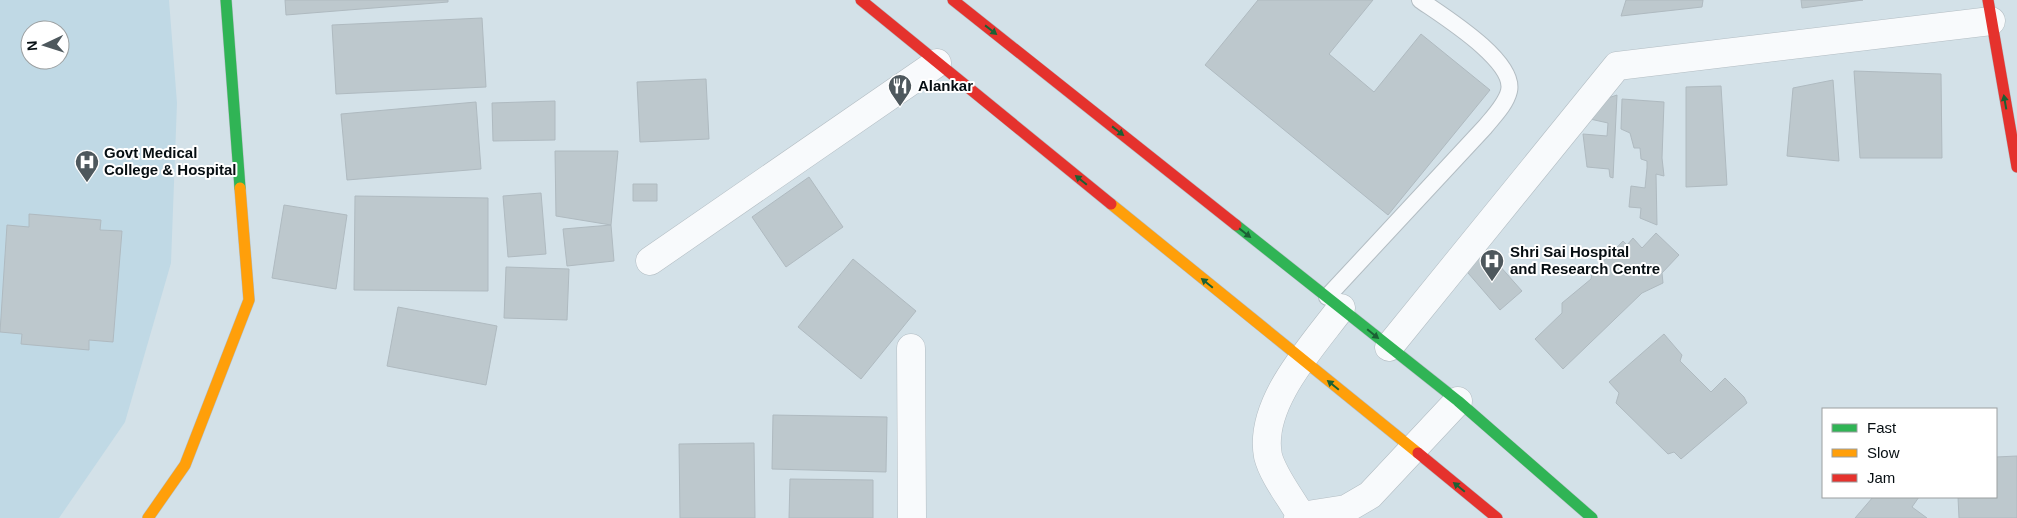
<svg xmlns="http://www.w3.org/2000/svg" width="2017" height="518" font-family="Arial,sans-serif">
  <rect width="100%" height="100%" fill="#d3e1e8"/>
  <path fill="#c0d9e5" fill-rule="evenodd" d="M 0,0 L 169,0 L 177,103 L 171,263 L 125,422 L 59,518 L 0,518 ZM 30,30 L 60,30 L 60,60 L 30,60 Z"/>
  <path fill="#bdc8cd" stroke="#afbac0" d="M 285,0 L 448,0 L 448,2 L 286,15 Z
    M 1258,0 L 1373,0 L 1329,54 L 1374,92 L 1421,34 L 1490,90 L 1388,215 L 1205,65 Z
    M 1626,0 L 1703,0 L 1702,7 L 1621,16 Z
    M 1801,0 L 1863,0 L 1802,8 Z
    M 482,18 L 486,87 L 336,94 L 332,25 Z
    M 1854,71 L 1941,74 L 1942,158 L 1860,158 Z
    M 706,79 L 709,139 L 640,142 L 637,82 Z
    M 1833,80 L 1839,161 L 1787,156 L 1793,88 Z
    M 1721,86 L 1727,185 L 1686,187 L 1686,87 Z
    M 1617,95 L 1613,178 L 1610,177 L 1609,169 L 1587,167 L 1583,134 L 1607,136 L 1608,123 L 1590,119 L 1593,103 Z
    M 1622,99 L 1664,102 L 1662,158 L 1664,176 L 1656,174 L 1657,225 L 1640,218 L 1641,208 L 1629,207 L 1631,186 L 1645,188 L 1647,168 L 1647,161 L 1641,159 L 1640,148 L 1634,148 L 1630,133 L 1621,129 Z
    M 555,101 L 555,140 L 493,141 L 492,103 Z
    M 476,102 L 481,169 L 347,180 L 341,114 Z
    M 555,151 L 618,151 L 611,225 L 556,216 Z
    M 809,177 L 843,227 L 786,267 L 752,217 Z
    M 633,184 L 657,184 L 657,201 L 633,201 Z
    M 541,193 L 546,254 L 508,257 L 503,196 Z
    M 355,196 L 488,198 L 488,291 L 354,290 Z
    M 284,205 L 347,215 L 336,289 L 272,278 Z
    M 29,214 L 101,220 L 100,230 L 122,231 L 113,342 L 89,340 L 89,350 L 21,344 L 22,334 L 0,332 L 7,225 L 29,227 Z
    M 611,225 L 614,261 L 567,266 L 563,229 Z
    M 1656,233 L 1679,255 L 1662,273 L 1663,283 L 1642,293 L 1563,369 L 1535,339 L 1562,313 L 1562,303 L 1591,279 L 1592,273 L 1623,241 L 1627,245 L 1633,238 L 1642,248 Z
    M 1483,247 L 1522,291 L 1500,310 L 1462,266 Z
    M 853,259 L 916,311 L 861,379 L 798,327 Z
    M 506,267 L 569,269 L 567,320 L 504,318 Z
    M 398,307 L 497,326 L 486,385 L 387,366 Z
    M 1664,334 L 1682,355 L 1680,361 L 1711,392 L 1725,378 L 1744,397 L 1747,403 L 1681,459 L 1674,452 L 1668,454 L 1616,403 L 1619,393 L 1609,382 Z
    M 773,415 L 887,417 L 886,472 L 772,469 Z
    M 754,443 L 755,518 L 680,518 L 679,444 Z
    M 2017,456 L 2017,518 L 1959,518 L 1958,497 L 1996,497 L 1996,457 Z
    M 790,479 L 873,480 L 873,518 L 789,518 Z
    M 1873,497 L 1919,497 L 1912,507 L 1927,518 L 1855,518 Z"/>
  <g fill="none" stroke-linecap="round" stroke-linejoin="round">
    <g stroke="#b3bdc3" stroke-width="18">
      <path id="lane" d="M 1327,297 L 1485,127 C 1494,116 1506,104 1509,91 C 1516,61 1443,16 1420,0"/>
    </g>
    <g stroke="#b3bdc3" stroke-width="29">
      <path id="street" d="M 650,261 L 937,63
        M 1389,347 L 1617,66 L 1991,21
        M 911,348 L 912,518
        M 1301,516 C 1291,498 1273,476 1268,456 C 1258,404 1312,347 1341,308
        M 1298,518 L 1301,516 L 1346,509 L 1370,495 L 1458,401"/>
    </g>
    <g stroke="#b3bdc3" stroke-width="12">
      <path id="fast" d="M 226,0 L 240,188
        M 1236,225 L 1458,401 L 1592,518"/>
    </g>
    <g stroke="#b3bdc3" stroke-width="12">
      <path id="slow" d="M 1111,204 L 1418,453
        M 148,518 L 185,465 L 249,300 L 240,188"/>
    </g>
    <g stroke="#b3bdc3" stroke-width="12">
      <path id="jam" d="M 861,0 L 1111,204
        M 953,0 L 1236,225
        M 1988,0 L 2017,167
        M 1418,453 L 1497,518"/>
    </g>
    <use href="#lane" stroke="#f8fafc" stroke-width="16"/>
    <use href="#street" stroke="#f8fafc" stroke-width="28"/>
    <use href="#fast" stroke="#30b455" stroke-width="11"/>
    <use href="#slow" stroke="#ff9f0a" stroke-width="11"/>
    <use href="#jam" stroke="#e5322d" stroke-width="11"/>
  </g>
  <defs><path id="oneway-solid" d="M-6-.8H1V-3.2L6.5 0L1 3.2V.8H-6Z" transform="scale(1.25)"/></defs>
  <g fill="#1b6134">
    <use href="#oneway-solid" transform="translate(991 30) rotate(38)"/>
    <use href="#oneway-solid" transform="translate(2005 102) rotate(-100)"/>
    <use href="#oneway-solid" transform="translate(1118 131) rotate(38)"/>
    <use href="#oneway-solid" transform="translate(1081 180) rotate(-141)"/>
    <use href="#oneway-solid" transform="translate(1245 233) rotate(38)"/>
    <use href="#oneway-solid" transform="translate(1207 283) rotate(-141)"/>
    <use href="#oneway-solid" transform="translate(1373 334) rotate(39)"/>
    <use href="#oneway-solid" transform="translate(1333 385) rotate(-141)"/>
    <use href="#oneway-solid" transform="translate(1459 487) rotate(-141)"/>
  </g>
  <defs>
    <g id="restaurant-pin" transform="scale(1.25)"><path d="M0 17L-7.5 6A9.5 9.5 0 1 1 7.5 6Z" fill="#4e585d" stroke="#fff"/><path d="M-5-6h1v4h1v-4h1v4h1v-4h1v5L-1.5 .5V6h-2V.5L-5-1ZM5-6V6H3V1.5H1.5Q1.5-4 5-6Z" fill="#fff"/></g>
    <g id="hospital-pin" transform="scale(1.25)"><path d="M0 17L-7.5 6A9.5 9.5 0 1 1 7.5 6Z" fill="#4e585d" stroke="#fff"/><path d="M-5-5h3v3.5h4V-5h3V5h-3V1.5h-4V5h-3Z" fill="#fff"/></g>
  </defs>
  <g fill-rule="evenodd">
    <use href="#restaurant-pin" x="900" y="86"/>
    <use href="#hospital-pin" x="87" y="162"/>
    <use href="#hospital-pin" x="1492" y="261"/>
  </g>
  <g text-anchor="middle" stroke-width="4" stroke-linejoin="round" paint-order="stroke">
    <g font-size="15" font-weight="bold" fill="#060e12" stroke="#fff" text-anchor="start">
      <text x="918" y="91">Alankar</text>
      <text x="104" y="158">Govt Medical<tspan x="104" dy="17">College &amp; Hospital</tspan></text>
      <text x="1510" y="257">Shri Sai Hospital<tspan x="1510" dy="17">and Research Centre</tspan></text>
    </g>
  </g>
  <rect x="1822" y="408" width="175" height="90" fill="#ffffff" stroke="#9b9fa0"/>
  <rect x="1832" y="424" width="25" height="8" fill="#30b455" stroke="#9b9fa0"/>
  <text x="1867" y="433" font-size="15" fill="#060e12">Fast</text>
  <rect x="1832" y="449" width="25" height="8" fill="#ff9f0a" stroke="#9b9fa0"/>
  <text x="1867" y="458" font-size="15" fill="#060e12">Slow</text>
  <rect x="1832" y="474" width="25" height="8" fill="#e5322d" stroke="#9b9fa0"/>
  <text x="1867" y="483" font-size="15" fill="#060e12">Jam</text>
  <g transform="translate(45 45) rotate(266)"><circle r="24" fill="#ffffff" stroke="#9b9fa0"/>
  <path d="M0-4L9 19L0 12L-9 19Z" fill="#4e585d"/>
  <text y="-8" font-size="14" font-weight="bold" text-anchor="middle" fill="#060e12">N</text>
  </g>
</svg>
